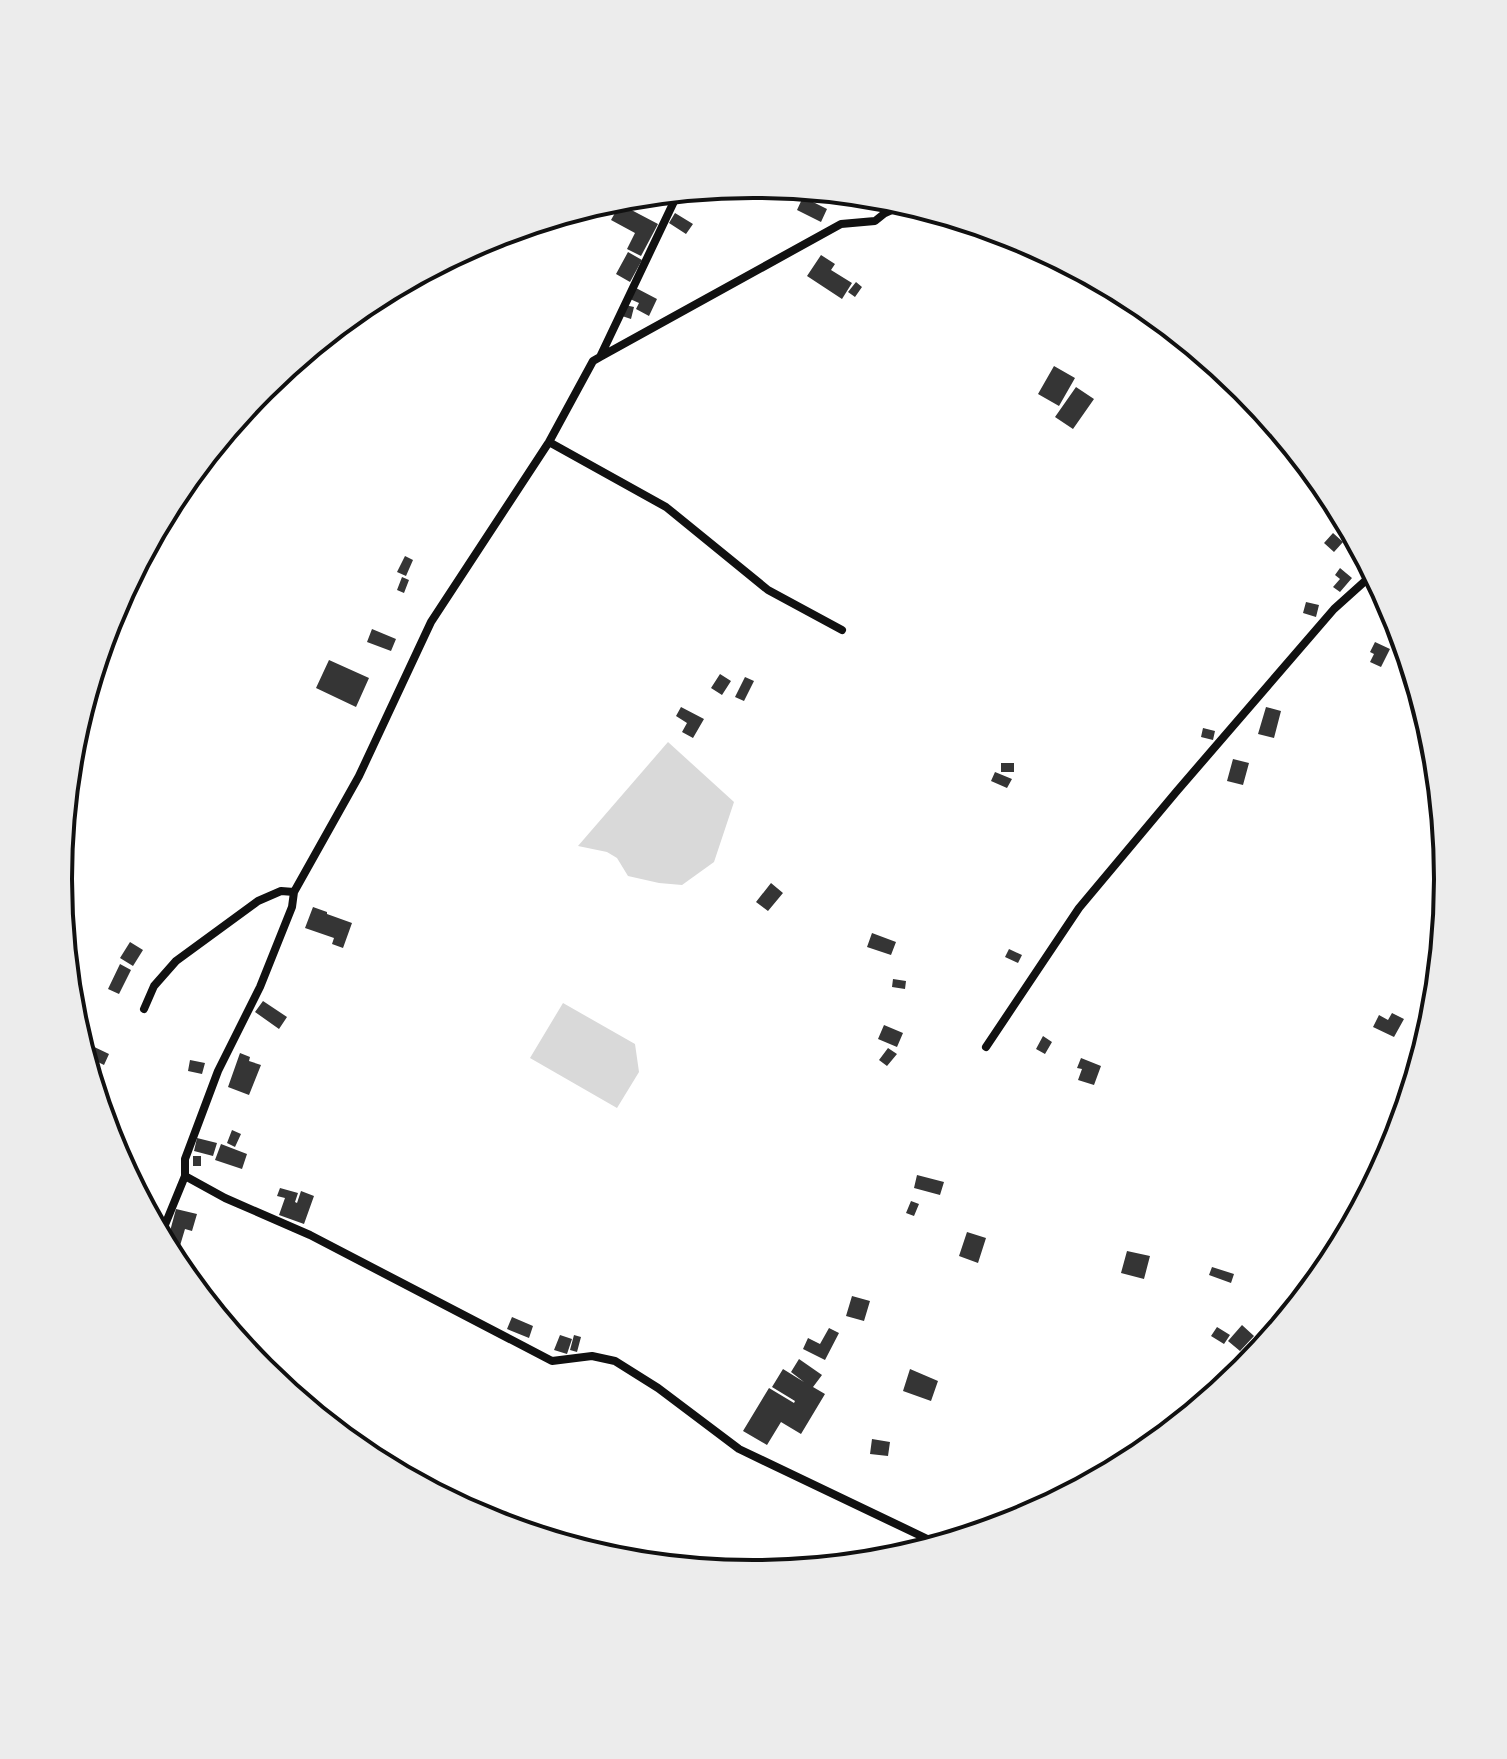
<svg xmlns="http://www.w3.org/2000/svg" width="1507" height="1759" font-family="'Archivo Narrow',sans-serif">
  <rect width="100%" height="100%" fill="#fff"/>
  <path fill="#d9d9d9" d="M 668,742 L 734,802 L 714,862 L 682,885 L 659,883 L 628,876 L 617,858 L 607,852 L 578,846 Z
    M 563,1003 L 635,1044 L 639,1072 L 617,1108 L 530,1058 Z"/>
  <path fill="#353535" d="M 803,197 L 827,209 L 821,222 L 797,210 Z
    M 620,204 L 658,224 L 641,256 L 627,249 L 635,233 L 611,220 Z
    M 675,213 L 693,224 L 686,234 L 669,223 Z
    M 628,252 L 642,260 L 630,282 L 616,274 Z
    M 821,255 L 835,264 L 831,270 L 852,283 L 842,299 L 807,276 Z
    M 856,282 L 862,287 L 855,297 L 848,292 Z
    M 636,288 L 657,299 L 649,316 L 636,309 L 639,303 L 630,299 Z
    M 625,305 L 634,307 L 631,319 L 622,316 Z
    M 1054,366 L 1075,378 L 1059,406 L 1038,394 Z
    M 1076,387 L 1094,399 L 1073,429 L 1055,417 Z
    M 1333,533 L 1343,542 L 1334,552 L 1324,543 Z
    M 405,556 L 413,560 L 406,576 L 397,572 Z
    M 1340,568 L 1352,578 L 1340,592 L 1333,587 L 1340,579 L 1335,575 Z
    M 402,577 L 409,580 L 404,593 L 397,590 Z
    M 1380,582 L 1392,606 L 1372,594 Z
    M 1306,602 L 1319,605 L 1316,617 L 1303,613 Z
    M 372,629 L 396,639 L 391,651 L 367,642 Z
    M 1397,630 L 1402,633 L 1406,647 L 1392,641 Z
    M 1375,642 L 1390,649 L 1381,667 L 1370,662 L 1374,654 L 1370,652 Z
    M 329,660 L 369,678 L 356,707 L 316,688 Z
    M 720,674 L 731,681 L 722,695 L 711,688 Z
    M 745,677 L 754,681 L 744,701 L 735,697 Z
    M 681,707 L 704,719 L 693,738 L 682,732 L 687,723 L 676,716 Z
    M 1266,707 L 1281,711 L 1274,738 L 1258,734 Z
    M 1203,728 L 1215,731 L 1213,740 L 1201,737 Z
    M 1233,759 L 1249,763 L 1243,785 L 1227,781 Z
    M 1001,763 L 1014,763 L 1014,772 L 1001,772 Z
    M 995,772 L 1012,779 L 1007,788 L 991,781 Z
    M 771,883 L 783,893 L 768,911 L 756,902 Z
    M 313,907 L 327,912 L 327,914 L 352,923 L 343,948 L 332,944 L 334,938 L 305,928 Z
    M 872,933 L 896,942 L 891,955 L 867,947 Z
    M 130,942 L 143,950 L 133,966 L 120,958 Z
    M 1009,949 L 1022,955 L 1018,963 L 1005,957 Z
    M 120,964 L 131,970 L 119,994 L 108,989 Z
    M 893,979 L 906,981 L 905,989 L 892,987 Z
    M 70,993 L 82,997 L 76,1011 L 71,1009 Z
    M 263,1001 L 287,1017 L 279,1029 L 255,1012 Z
    M 1392,1013 L 1404,1019 L 1394,1037 L 1373,1027 L 1379,1015 L 1388,1020 Z
    M 884,1025 L 903,1033 L 897,1047 L 878,1039 Z
    M 1043,1036 L 1052,1042 L 1045,1054 L 1036,1049 Z
    M 88,1044 L 109,1054 L 104,1065 L 84,1055 Z
    M 888,1048 L 897,1054 L 887,1066 L 879,1060 Z
    M 240,1053 L 250,1057 L 249,1061 L 261,1065 L 249,1095 L 228,1087 Z
    M 1081,1058 L 1101,1066 L 1094,1085 L 1078,1080 L 1082,1069 L 1077,1068 Z
    M 190,1060 L 205,1063 L 202,1074 L 188,1071 Z
    M 232,1130 L 241,1134 L 235,1147 L 227,1143 Z
    M 197,1138 L 217,1143 L 213,1156 L 194,1151 Z
    M 221,1144 L 247,1154 L 242,1169 L 215,1160 Z
    M 193,1156 L 201,1156 L 201,1166 L 193,1166 Z
    M 917,1175 L 944,1182 L 940,1195 L 914,1188 Z
    M 280,1188 L 298,1193 L 295,1202 L 297,1203 L 301,1191 L 314,1196 L 304,1224 L 279,1215 L 285,1198 L 277,1196 Z
    M 911,1201 L 919,1204 L 914,1216 L 906,1213 Z
    M 176,1209 L 197,1214 L 192,1231 L 185,1229 L 179,1249 L 166,1246 Z
    M 967,1232 L 986,1238 L 978,1263 L 959,1256 Z
    M 1127,1251 L 1150,1256 L 1144,1279 L 1121,1273 Z
    M 1212,1267 L 1234,1274 L 1231,1283 L 1209,1275 Z
    M 852,1296 L 870,1301 L 864,1321 L 846,1316 Z
    M 512,1317 L 533,1326 L 529,1338 L 507,1329 Z
    M 1242,1325 L 1254,1336 L 1240,1351 L 1228,1341 Z
    M 1217,1327 L 1230,1335 L 1224,1344 L 1211,1336 Z
    M 829,1328 L 839,1333 L 825,1360 L 803,1349 L 808,1338 L 820,1344 Z
    M 560,1335 L 572,1339 L 567,1354 L 554,1350 Z
    M 574,1335 L 581,1337 L 577,1352 L 570,1350 Z
    M 1258,1335 L 1269,1343 L 1254,1361 L 1244,1355 Z
    M 799,1359 L 822,1375 L 813,1387 L 825,1394 L 801,1434 L 781,1422 L 767,1445 L 743,1431 L 769,1388 L 794,1403 L 795,1401 L 772,1387 L 783,1369 L 804,1382 L 791,1372 Z
    M 910,1369 L 938,1381 L 931,1401 L 903,1391 Z
    M 872,1439 L 890,1442 L 888,1456 L 870,1454 Z"/>
  <g fill="none" stroke-linecap="round" stroke-linejoin="round">
    <path stroke="#111" stroke-width="8" d="M 600,357 L 841,224 L 875,221 L 885,213 L 907,203
      M 549,442 L 666,507 L 768,590 L 842,630
      M 144,1009 L 154,986 L 176,961 L 258,901 L 281,891 L 294,892
      M 986,1047 L 1079,908 L 1177,791 L 1334,609 L 1374,573
      M 185,1176 L 225,1198 L 310,1235 L 552,1361 L 592,1356 L 615,1361 L 658,1388 L 739,1449 L 942,1546
      M 160,1237 L 185,1176 L 185,1159 L 218,1071 L 260,987 L 292,907 L 294,892 L 359,776 L 431,622 L 549,442 L 593,361 L 600,357 L 679,191"/>
  </g>
  <path d="M0 0H1507V1759H0ZM72 879a681 681 0 1 1 1362 0a681 681 0 1 1-1362 0Z" fill="#ececec" fill-rule="evenodd"/>
  <path fill="none" stroke="#111" stroke-width="4" d="M72 879a681 681 0 1 1 1362 0a681 681 0 1 1-1362 0Z"/>
</svg>
